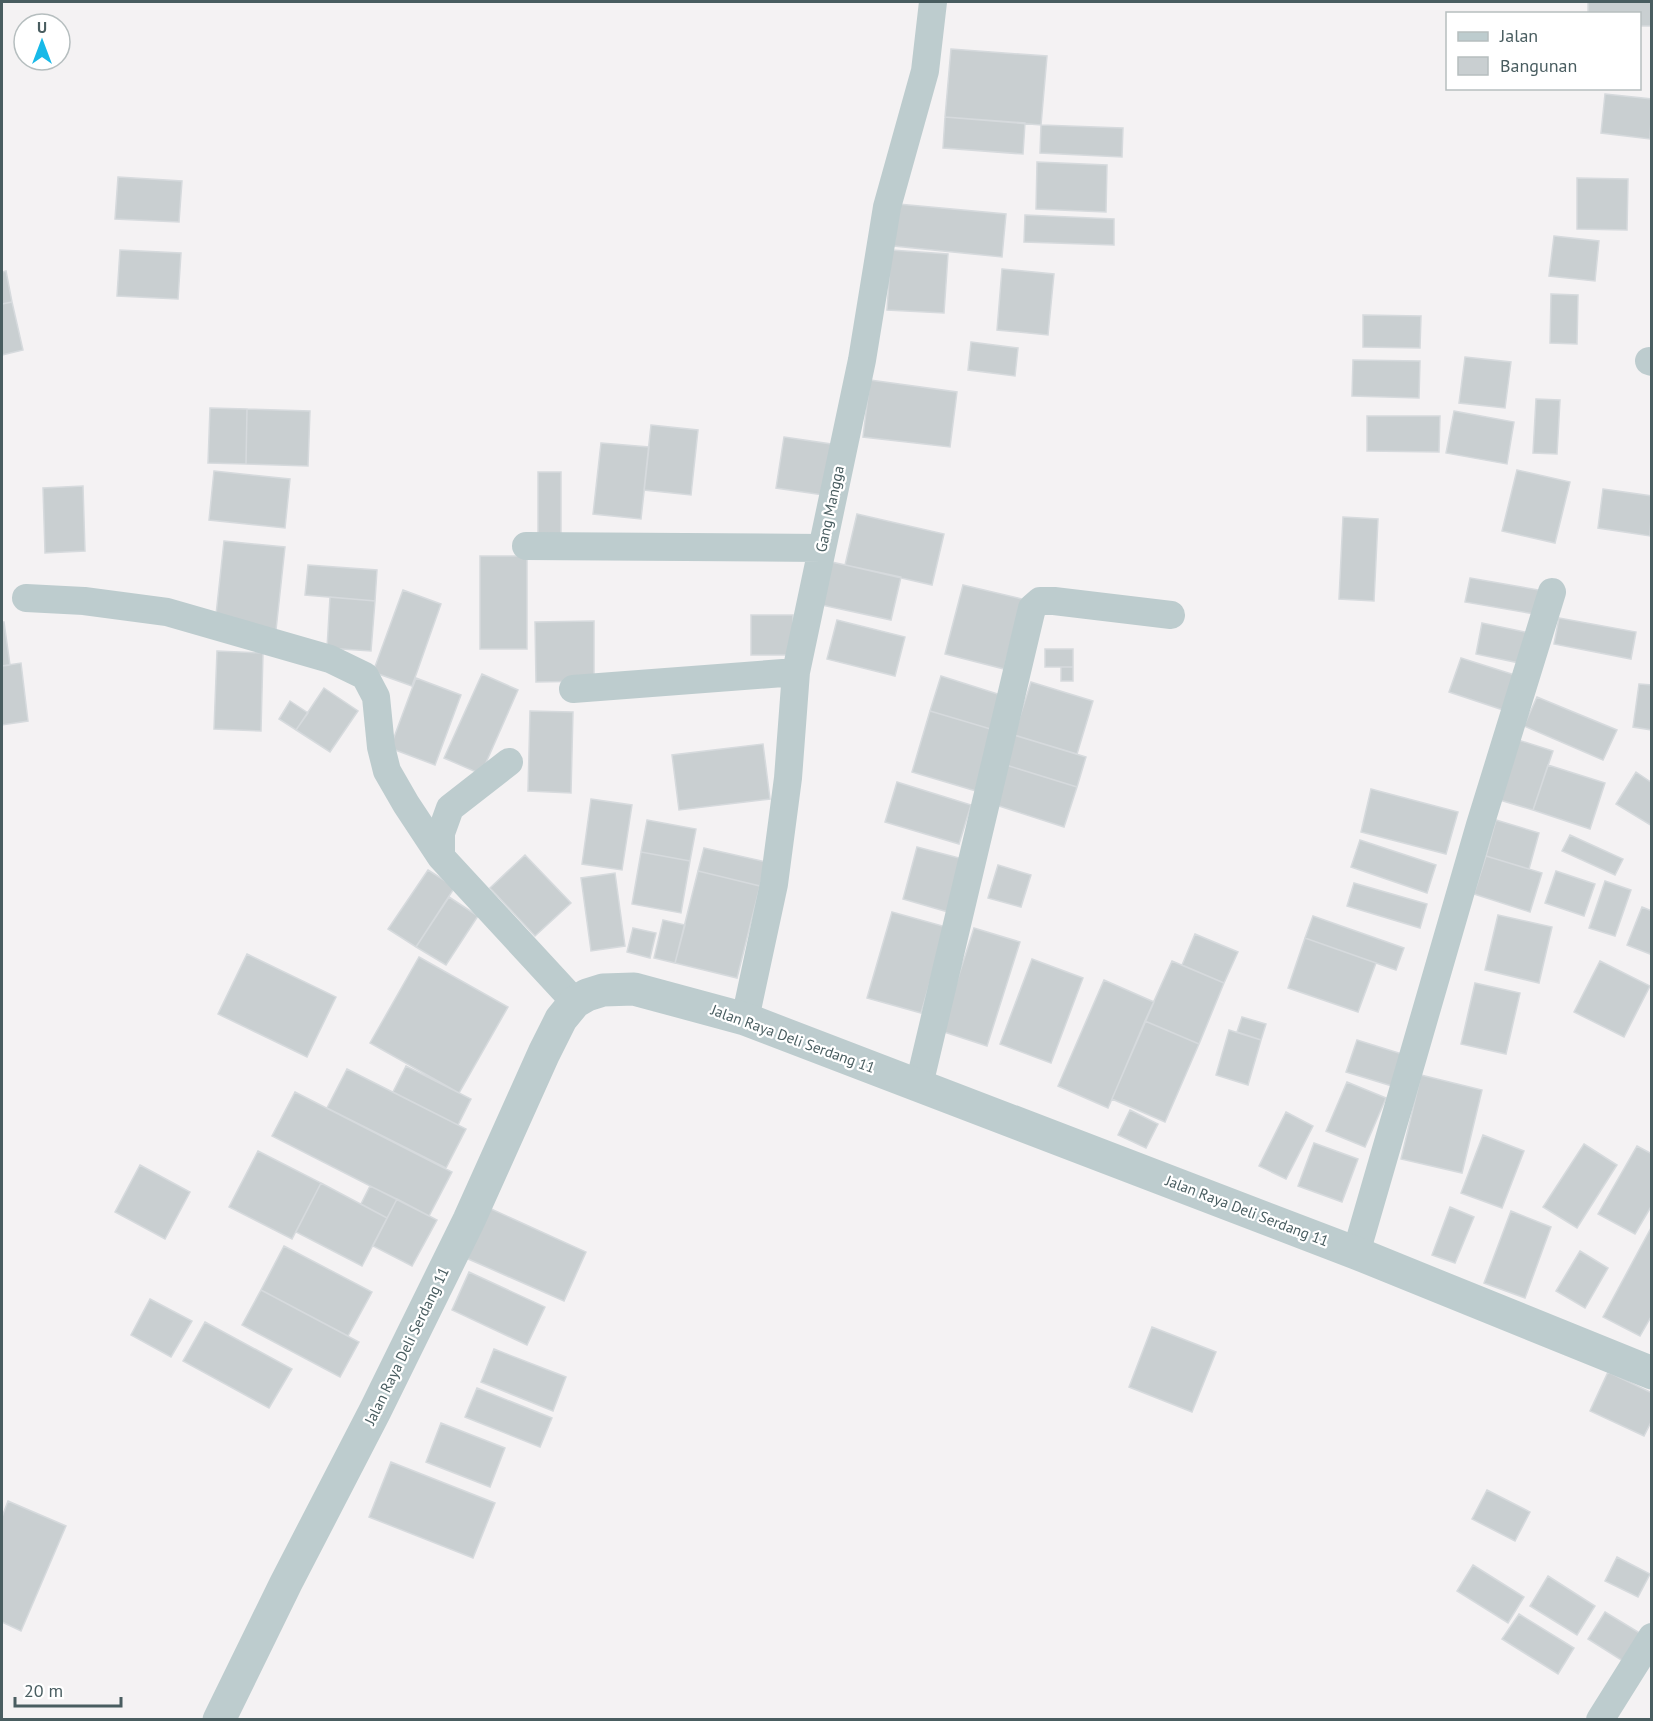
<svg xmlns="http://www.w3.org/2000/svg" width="1653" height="1721" font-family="'PT Sans',sans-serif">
  <rect width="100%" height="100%" fill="#f4f2f3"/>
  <path fill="#c9cfd1" stroke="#d6dadd" stroke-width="1.5" d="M 1588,2 L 1652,2 L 1652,26 L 1640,26 L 1640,14 L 1588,14 Z
    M 951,49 L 1047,56 L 1041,125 L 945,117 Z
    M 1605,94 L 1652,99 L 1650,139 L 1601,133 Z
    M 945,117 L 1025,123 L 1023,154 L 943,148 Z
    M 1041,125 L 1123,128 L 1122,157 L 1040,153 Z
    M 1037,162 L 1107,165 L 1106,212 L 1036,209 Z
    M 118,177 L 182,181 L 179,222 L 115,219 Z
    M 1577,178 L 1628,179 L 1627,230 L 1577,229 Z
    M 898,204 L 1006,214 L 1002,257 L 894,246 Z
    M 1025,215 L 1114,219 L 1114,245 L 1024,242 Z
    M 1554,236 L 1599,241 L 1595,281 L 1549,276 Z
    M 120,250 L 181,253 L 178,299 L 117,296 Z
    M 891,250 L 948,254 L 944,313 L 887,310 Z
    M 1002,269 L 1054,274 L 1048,335 L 997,330 Z
    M 6,271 L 12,302 L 2,304 L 2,272 Z
    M 1551,294 L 1578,295 L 1577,344 L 1550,343 Z
    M 12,302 L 23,350 L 2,355 L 2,304 Z
    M 1363,315 L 1421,316 L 1420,348 L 1363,347 Z
    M 971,342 L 1018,348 L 1015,376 L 968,370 Z
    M 1465,357 L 1511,362 L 1505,408 L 1459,403 Z
    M 1353,360 L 1420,361 L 1419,398 L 1352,396 Z
    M 870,380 L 957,392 L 950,447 L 863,437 Z
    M 1536,399 L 1560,400 L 1557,454 L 1533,453 Z
    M 210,408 L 247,409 L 246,464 L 208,463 Z
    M 247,409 L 310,411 L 308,466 L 246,464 Z
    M 1454,411 L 1514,422 L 1507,464 L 1446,453 Z
    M 1367,416 L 1440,416 L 1439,452 L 1367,451 Z
    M 651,425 L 698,430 L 691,495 L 644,490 Z
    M 784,437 L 831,444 L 823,495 L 776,488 Z
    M 601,443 L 649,447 L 641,519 L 593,514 Z
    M 1517,470 L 1570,482 L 1555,543 L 1502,531 Z
    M 214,471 L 290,479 L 285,528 L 209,520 Z
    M 538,472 L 561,472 L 561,543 L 538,543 Z
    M 83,486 L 85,551 L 45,553 L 43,488 Z
    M 1603,489 L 1652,496 L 1650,536 L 1598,528 Z
    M 857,514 L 944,534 L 932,585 L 845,565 Z
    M 1343,517 L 1378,519 L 1374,601 L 1339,599 Z
    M 224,541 L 285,547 L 276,630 L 215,624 Z
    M 480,556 L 527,556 L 527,649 L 480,649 Z
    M 827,561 L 901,577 L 891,620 L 817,604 Z
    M 308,565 L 377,570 L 375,601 L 305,595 Z
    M 1470,578 L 1539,590 L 1534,614 L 1465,602 Z
    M 963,585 L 1022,599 L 1004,669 L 945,654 Z
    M 403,590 L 441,604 L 412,686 L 373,672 Z
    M 330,597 L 375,601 L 371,651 L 327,648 Z
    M 751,615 L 793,615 L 792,655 L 751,655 Z
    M 1559,618 L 1636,632 L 1631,659 L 1554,644 Z
    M 837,620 L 905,637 L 895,676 L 827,659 Z
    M 594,621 L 594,681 L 536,682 L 535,622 Z
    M 2,622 L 4,622 L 10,665 L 2,666 Z
    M 1482,623 L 1530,633 L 1524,664 L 1476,654 Z
    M 1045,649 L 1073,649 L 1073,667 L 1045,667 Z
    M 217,651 L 263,653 L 261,731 L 214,729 Z
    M 1461,658 L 1518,676 L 1506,711 L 1449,692 Z
    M 21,663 L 28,721 L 2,725 L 2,666 Z
    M 1061,667 L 1073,667 L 1073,681 L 1061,681 Z
    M 482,674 L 518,690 L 481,774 L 444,758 Z
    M 941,676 L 1004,696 L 994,730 L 930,711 Z
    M 416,678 L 461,695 L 435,765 L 390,748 Z
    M 1031,682 L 1093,701 L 1077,754 L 1014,735 Z
    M 1639,684 L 1652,685 L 1652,730 L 1633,727 Z
    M 324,688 L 358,711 L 330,752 L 296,730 Z
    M 1537,697 L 1617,730 L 1603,760 L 1524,726 Z
    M 290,701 L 308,713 L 296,730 L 279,719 Z
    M 530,711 L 573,712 L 571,793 L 528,791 Z
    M 930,711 L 994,730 L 976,791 L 912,772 Z
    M 1014,735 L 1086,757 L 1077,787 L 1006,765 Z
    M 1512,738 L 1553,751 L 1533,810 L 1493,798 Z
    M 763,744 L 770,799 L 679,810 L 672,755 Z
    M 1006,765 L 1077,787 L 1064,827 L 993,804 Z
    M 1548,765 L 1605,783 L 1590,829 L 1533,810 Z
    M 1636,772 L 1652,783 L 1652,826 L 1616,804 Z
    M 897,782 L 971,805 L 959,844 L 885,822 Z
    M 1371,789 L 1458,812 L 1446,854 L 1361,832 Z
    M 591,799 L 632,805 L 622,870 L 582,864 Z
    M 647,820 L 696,829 L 690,861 L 641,852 Z
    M 1496,820 L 1539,833 L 1529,869 L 1486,856 Z
    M 1570,835 L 1623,859 L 1615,875 L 1562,851 Z
    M 1360,840 L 1436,865 L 1427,893 L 1351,867 Z
    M 917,847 L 963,859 L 948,912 L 903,899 Z
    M 704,848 L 766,862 L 760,886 L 698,871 Z
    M 641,852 L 690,861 L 681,913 L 632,904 Z
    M 525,855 L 571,903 L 535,936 L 490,888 Z
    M 1486,856 L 1542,873 L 1530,912 L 1474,894 Z
    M 998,865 L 1031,875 L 1021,907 L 988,898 Z
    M 428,870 L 455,887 L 416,947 L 388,929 Z
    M 698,871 L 760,886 L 737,978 L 675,963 Z
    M 1556,871 L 1595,884 L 1584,916 L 1545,903 Z
    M 615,873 L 625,946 L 591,951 L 581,878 Z
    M 1605,881 L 1631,890 L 1615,936 L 1589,928 Z
    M 1354,883 L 1427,904 L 1420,928 L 1347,906 Z
    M 449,897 L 478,916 L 446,965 L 416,947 Z
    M 1642,907 L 1652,911 L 1652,950 L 1650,954 L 1627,945 Z
    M 892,912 L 946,927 L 921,1013 L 867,998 Z
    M 1498,915 L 1552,927 L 1539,983 L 1485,970 Z
    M 1313,916 L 1404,948 L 1396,970 L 1305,938 Z
    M 663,920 L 685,925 L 675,963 L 654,958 Z
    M 633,928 L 656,933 L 650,958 L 627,952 Z
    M 974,928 L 1020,942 L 987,1046 L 941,1031 Z
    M 1195,934 L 1238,952 L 1224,983 L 1182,965 Z
    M 1305,938 L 1376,963 L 1358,1012 L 1288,988 Z
    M 247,954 L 336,997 L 307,1057 L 218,1014 Z
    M 419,957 L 508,1007 L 459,1093 L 370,1043 Z
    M 1032,959 L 1083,978 L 1051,1063 L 1000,1044 Z
    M 1172,961 L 1224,983 L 1199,1044 L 1145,1021 Z
    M 1600,961 L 1650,986 L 1624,1037 L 1574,1012 Z
    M 1104,980 L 1154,1002 L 1108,1108 L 1058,1086 Z
    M 1475,983 L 1520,993 L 1506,1054 L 1461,1044 Z
    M 1242,1017 L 1266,1024 L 1261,1040 L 1237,1032 Z
    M 1145,1021 L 1199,1044 L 1165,1122 L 1112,1099 Z
    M 1229,1030 L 1261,1040 L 1248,1085 L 1216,1075 Z
    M 1357,1040 L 1402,1054 L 1392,1086 L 1346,1072 Z
    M 406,1066 L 471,1099 L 458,1125 L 393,1092 Z
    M 347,1069 L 466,1129 L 446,1168 L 327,1108 Z
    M 1421,1075 L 1482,1090 L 1462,1173 L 1401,1159 Z
    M 1347,1082 L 1386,1098 L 1365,1147 L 1326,1131 Z
    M 295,1092 L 452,1172 L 429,1216 L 272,1136 Z
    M 1130,1110 L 1158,1124 L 1146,1148 L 1118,1135 Z
    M 1286,1112 L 1313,1126 L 1286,1179 L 1259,1166 Z
    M 1483,1135 L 1524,1151 L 1502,1208 L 1461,1193 Z
    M 1314,1143 L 1358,1159 L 1342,1202 L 1298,1186 Z
    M 1584,1144 L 1617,1165 L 1577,1228 L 1543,1207 Z
    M 1637,1146 L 1652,1154 L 1652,1205 L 1635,1234 L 1598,1214 Z
    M 258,1151 L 321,1183 L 292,1239 L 229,1207 Z
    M 140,1165 L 190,1192 L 165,1239 L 115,1212 Z
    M 321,1183 L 387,1218 L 362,1266 L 296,1232 Z
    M 370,1186 L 397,1199 L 387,1218 L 361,1204 Z
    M 397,1199 L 437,1220 L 412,1266 L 373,1246 Z
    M 1450,1207 L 1474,1217 L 1455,1263 L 1432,1255 Z
    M 489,1208 L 586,1252 L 564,1301 L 466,1258 Z
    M 1511,1211 L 1551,1227 L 1525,1298 L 1484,1283 Z
    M 1652,1226 L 1652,1315 L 1640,1336 L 1603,1317 Z
    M 284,1246 L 372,1292 L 348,1336 L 261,1290 Z
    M 1580,1251 L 1608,1268 L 1585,1308 L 1556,1291 Z
    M 469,1272 L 545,1307 L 527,1345 L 452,1310 Z
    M 261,1290 L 359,1342 L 340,1377 L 242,1325 Z
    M 150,1299 L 192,1321 L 171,1357 L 131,1335 Z
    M 205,1322 L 292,1369 L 269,1408 L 183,1361 Z
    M 1152,1327 L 1216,1352 L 1192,1412 L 1129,1387 Z
    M 494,1349 L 566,1377 L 553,1411 L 481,1382 Z
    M 1608,1372 L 1652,1393 L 1652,1420 L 1644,1436 L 1590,1411 Z
    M 477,1388 L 552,1418 L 540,1447 L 465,1417 Z
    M 441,1423 L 505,1448 L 490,1487 L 426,1462 Z
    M 391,1462 L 495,1503 L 473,1558 L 369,1517 Z
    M 1487,1490 L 1530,1512 L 1515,1541 L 1472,1519 Z
    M 8,1501 L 66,1526 L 21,1631 L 2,1622 L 2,1517 Z
    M 1617,1557 L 1650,1574 L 1638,1597 L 1605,1581 Z
    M 1473,1565 L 1524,1597 L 1508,1623 L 1457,1591 Z
    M 1548,1576 L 1595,1606 L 1577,1635 L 1530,1606 Z
    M 1605,1612 L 1643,1635 L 1626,1663 L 1588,1639 Z
    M 1519,1614 L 1574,1648 L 1558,1674 L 1502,1639 Z"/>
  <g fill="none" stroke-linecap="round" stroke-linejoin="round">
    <path stroke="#bdccce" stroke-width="28" d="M 1649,361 L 1652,362
      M 526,546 L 822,548
      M 26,598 L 84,601 L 167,612 L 330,659 L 365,676 L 376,697 L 381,747 L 387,771 L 406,804 L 441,857
      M 573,689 L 796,672
      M 509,762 L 450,808 L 441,833 L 441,857 L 575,1002
      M 745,1019 L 774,884 L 788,778 L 796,672 L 862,360 L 887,207 L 925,71 L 933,2
      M 919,1085 L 1032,608 L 1040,601 L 1054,601 L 1171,615
      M 1356,1253 L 1480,825 L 1552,592
      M 1600,1720 L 1652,1637"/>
    <path stroke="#bdccce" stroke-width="33" d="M 219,1720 L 286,1583 L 375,1411 L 469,1220 L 544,1053 L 561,1019 L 575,1002 L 587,995 L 603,990 L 634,989 L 745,1019 L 1356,1253 L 1652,1373"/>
  </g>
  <g text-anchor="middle" stroke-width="4.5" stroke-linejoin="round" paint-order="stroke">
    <g font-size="15" fill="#495d60" stroke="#fff">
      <text transform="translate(830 509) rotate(-78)" y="5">Gang Mangga</text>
      <text transform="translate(793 1039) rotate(20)" y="5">Jalan Raya Deli Serdang 11</text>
      <text transform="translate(1247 1211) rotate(21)" y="5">Jalan Raya Deli Serdang 11</text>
      <text transform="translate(407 1346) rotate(-64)" y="5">Jalan Raya Deli Serdang 11</text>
    </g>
  </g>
  <rect width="1653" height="1721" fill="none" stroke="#495d60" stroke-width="6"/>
  <rect x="1446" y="12" width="195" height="78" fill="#ffffff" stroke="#b6bebf" stroke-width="1.5"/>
  <rect x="1458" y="32" width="30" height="9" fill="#bdccce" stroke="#b6bebf" stroke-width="1.5"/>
  <text x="1500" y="42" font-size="18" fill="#495d60">Jalan</text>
  <rect x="1458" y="57" width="30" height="18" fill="#c9cfd1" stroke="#b6bebf" stroke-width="1.5"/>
  <text x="1500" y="72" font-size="18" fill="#495d60">Bangunan</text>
  <g transform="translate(42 42)"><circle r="28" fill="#ffffff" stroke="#b6bebf" stroke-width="1.5"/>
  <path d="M0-4.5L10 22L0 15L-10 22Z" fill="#17b9e8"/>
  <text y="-9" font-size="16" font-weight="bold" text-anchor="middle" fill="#495d60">U</text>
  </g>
  <path d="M15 1697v9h106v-9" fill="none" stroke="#495d60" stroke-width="3"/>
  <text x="24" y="1697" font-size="18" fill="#495d60" stroke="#ffffff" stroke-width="4.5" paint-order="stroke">20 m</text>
</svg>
